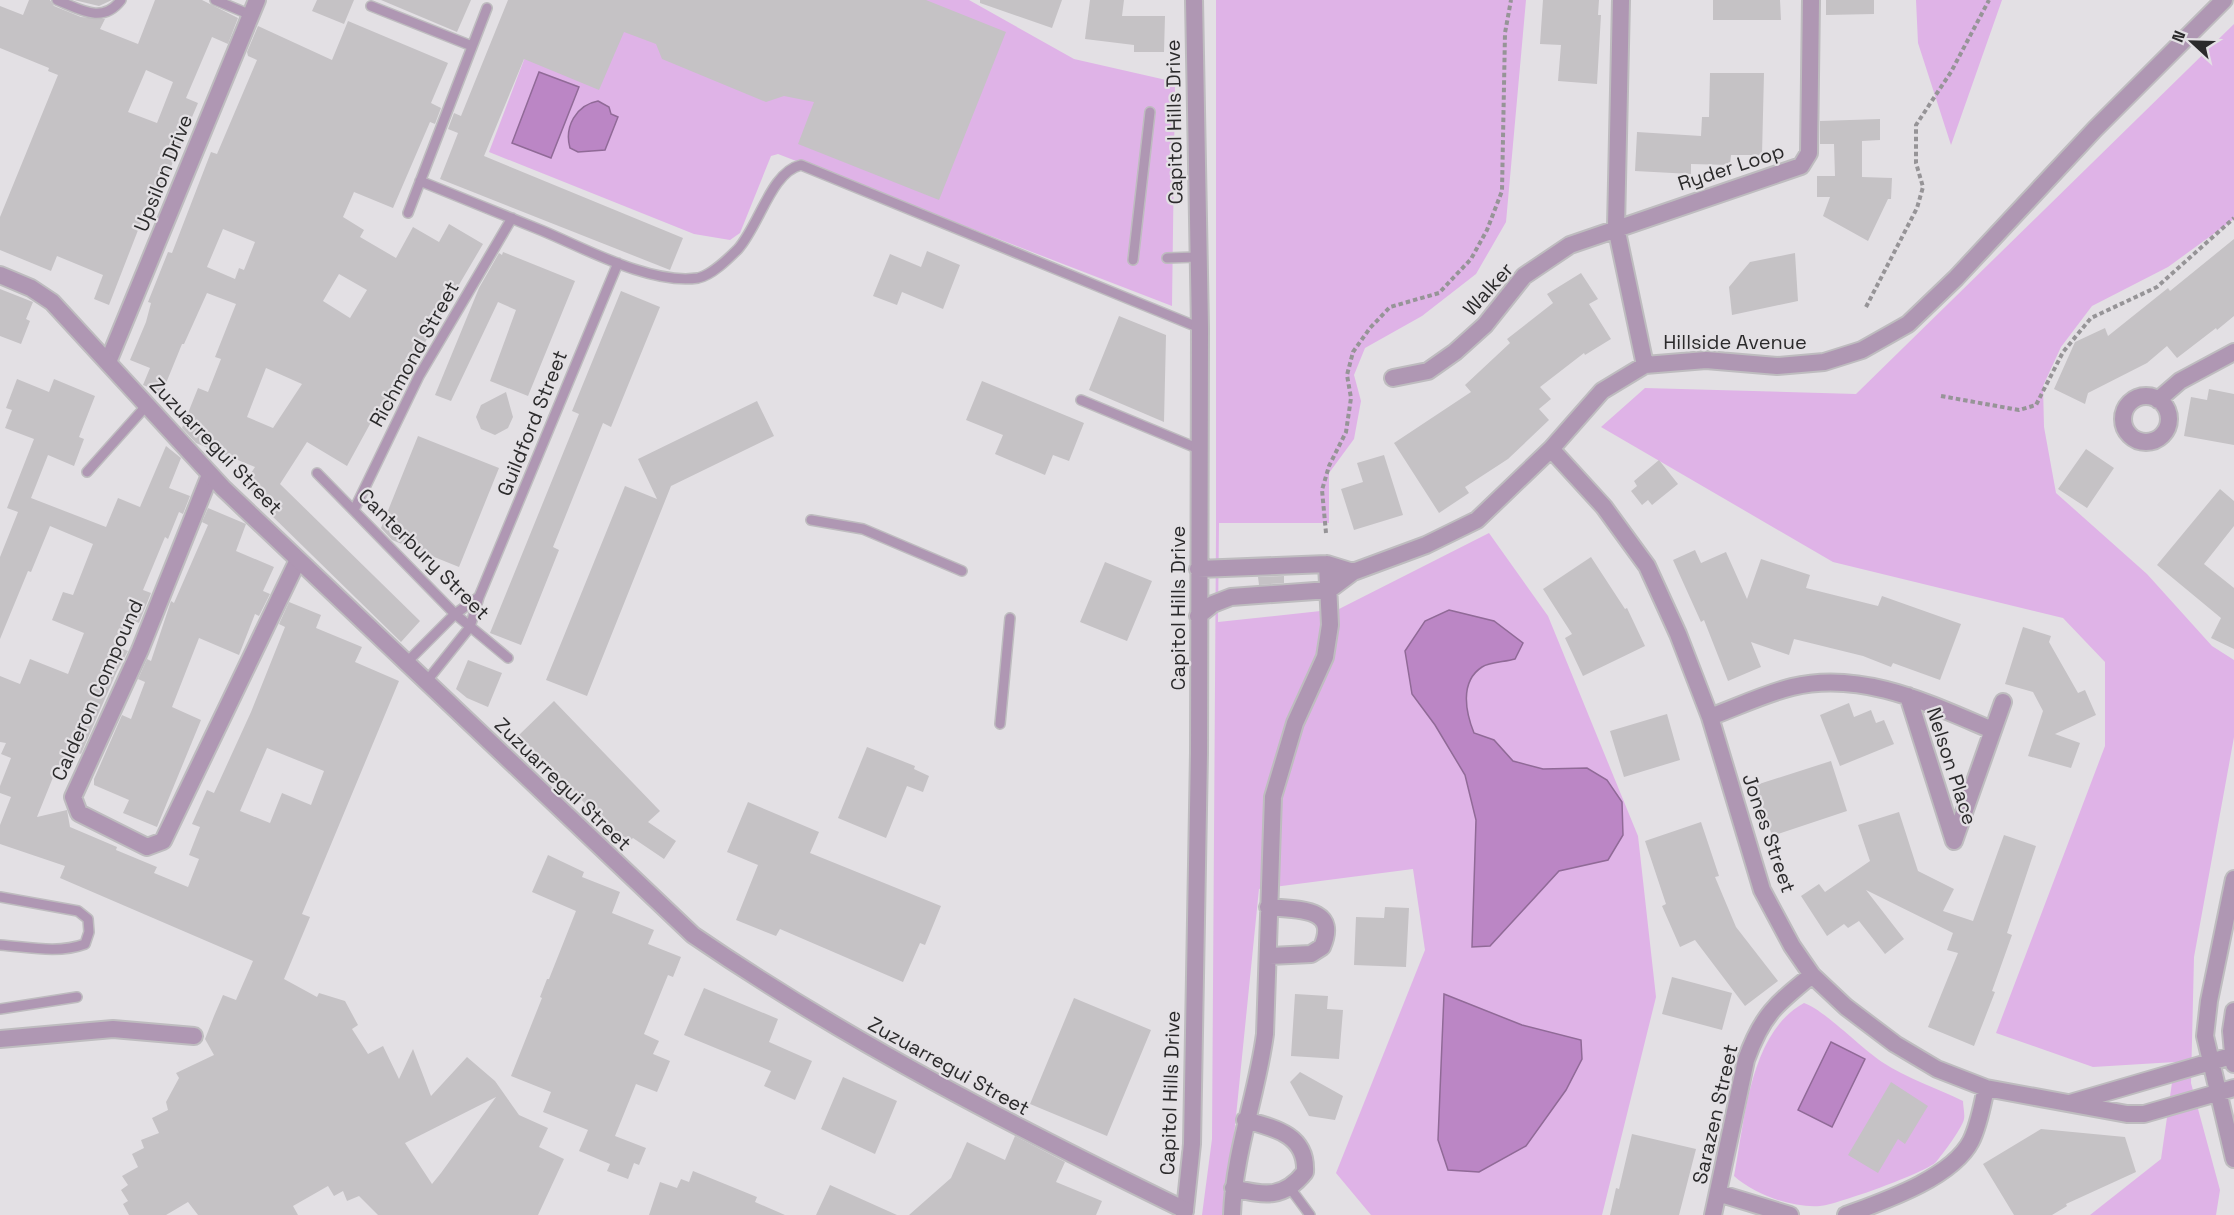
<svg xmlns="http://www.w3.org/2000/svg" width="2234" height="1215" font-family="'Space Grotesk',sans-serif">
  <rect width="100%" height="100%" fill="#e3e0e4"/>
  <path fill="#dfb3e7" d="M 529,0 L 969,0 L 1074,59 L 1175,82 L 1172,306 L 778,154 L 771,156 L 740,233 L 730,240 L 694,234 L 489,152 L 541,15 Z
    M 1216,0 L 1526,0 L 1506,222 L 1476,274 L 1422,316 L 1365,348 L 1354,375 L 1361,401 L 1354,439 L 1329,473 L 1329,523 L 1219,523 L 1218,622 L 1339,609 L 1489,533 L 1548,616 L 1638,836 L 1656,997 L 1602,1215 L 1371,1215 L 1336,1173 L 1425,950 L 1413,869 L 1259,889 L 1226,1215 L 1202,1215 L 1212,1139 L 1216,533 Z
    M 1916,0 L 2002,0 L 1951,145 L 1918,43 Z
    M 2234,24 L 2234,219 L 2168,267 L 2092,306 L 2061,347 L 2043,386 L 2044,427 L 2056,493 L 2147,574 L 2212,646 L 2234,660 L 2234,737 L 2194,957 L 2191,1083 L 2220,1190 L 2216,1215 L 2090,1215 L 2161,1159 L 2175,1062 L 2093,1067 L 1996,1033 L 2105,746 L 2105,662 L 2063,618 L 1833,562 L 1601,427 L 1645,388 L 1856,394 Z
    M 1804,1003 C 1823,1009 1861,1048 1882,1062 C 1906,1078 1937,1088 1963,1101 C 1963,1106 1965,1114 1964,1119 C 1963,1127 1942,1155 1936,1162 C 1927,1172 1836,1205 1820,1206 C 1792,1208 1755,1195 1734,1176 C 1745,1121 1749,1033 1804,1003 Z"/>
  <path fill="#bb86c5" stroke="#906a97" stroke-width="1.5" d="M 539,72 L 579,87 L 551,158 L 512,143 Z
    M 598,101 L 609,107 L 611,114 L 618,117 L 605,150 L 578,152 L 570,148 C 564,127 576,105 598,101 Z
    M 1449,610 L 1494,621 L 1523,643 L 1515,659 C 1505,662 1490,662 1482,667 C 1459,682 1466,713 1474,733 L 1494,740 L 1513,761 L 1543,769 L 1587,768 L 1607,780 L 1622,802 L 1623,835 L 1608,860 L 1559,871 L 1490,946 L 1472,947 L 1476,820 L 1465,775 L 1435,725 L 1412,694 L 1405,651 L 1425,621 Z
    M 1444,994 L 1522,1025 L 1581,1040 L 1582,1059 L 1566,1090 L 1526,1146 L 1479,1172 L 1448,1170 L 1438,1140 Z
    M 1831,1042 L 1865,1059 L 1832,1127 L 1798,1110 Z"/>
  <path fill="#c5c2c5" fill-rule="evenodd" d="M 29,0 L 50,0 L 54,6 L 81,17 L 105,19 L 100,29 L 138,44 L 155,0 L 202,0 L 238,18 L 228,44 L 212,37 L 186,98 L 198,103 L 153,209 L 147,207 L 109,305 L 94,299 L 103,275 L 57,256 L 51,271 L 0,250 L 0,217 L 58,75 L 48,71 L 49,68 L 0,48 L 0,6 L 23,15 ZM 146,70 L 173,82 L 157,123 L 128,112 Z
    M 74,0 L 112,0 L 99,6 Z
    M 317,0 L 354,0 L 344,24 L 312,11 Z
    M 381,0 L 471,0 L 457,32 Z
    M 508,0 L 926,0 L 1006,32 L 939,200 L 798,144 L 814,102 L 784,96 L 766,102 L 662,59 L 656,44 L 624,32 L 599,90 L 524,59 L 484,156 L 683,238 L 670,270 L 440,179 L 458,133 L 448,129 L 454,113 L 461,116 Z
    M 980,0 L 1062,0 L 1052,28 L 980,3 Z
    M 1090,0 L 1124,0 L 1122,16 L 1165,16 L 1164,52 L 1134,52 L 1134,45 L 1085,39 Z
    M 1543,0 L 1599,0 L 1598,15 L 1601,15 L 1597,84 L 1558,81 L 1561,45 L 1540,44 Z
    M 1713,0 L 1780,0 L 1781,20 L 1713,20 Z
    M 1826,0 L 1874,0 L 1874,14 L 1826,15 Z
    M 348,21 L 448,63 L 431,103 L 441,108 L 435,124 L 430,122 L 393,208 L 354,192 L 343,217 L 364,230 L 360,237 L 396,258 L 413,227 L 439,242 L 449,224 L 483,244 L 387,407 L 381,404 L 347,466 L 307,442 L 280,484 L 420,621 L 401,642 L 268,512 L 274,506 L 243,485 L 255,467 L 196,443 L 182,428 L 198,388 L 208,392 L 221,359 L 215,357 L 236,304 L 207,293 L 184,344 L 182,344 L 162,393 L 143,385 L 150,368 L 130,360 L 146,322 L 151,303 L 148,302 L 168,252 L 172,253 L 211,152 L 217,154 L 257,60 L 248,56 L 247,52 L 258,26 L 332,60 ZM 223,229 L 255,242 L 244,270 L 239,268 L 235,279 L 207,267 ZM 339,274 L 367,290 L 350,318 L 323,301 ZM 266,368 L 302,384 L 273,428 L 247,417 Z
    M 1710,73 L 1764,73 L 1762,155 L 1731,155 L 1730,165 L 1691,164 L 1691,174 L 1635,171 L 1637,132 L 1701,136 L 1702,117 L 1709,117 Z
    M 1880,119 L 1880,140 L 1862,141 L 1862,177 L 1892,178 L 1891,199 L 1888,199 L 1868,241 L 1823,216 L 1830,197 L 1817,197 L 1817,176 L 1835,176 L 1834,144 L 1820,144 L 1820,121 Z
    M 2234,239 L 2234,316 L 2217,330 L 2216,328 L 2177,358 L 2167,346 L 2147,363 L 2088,393 L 2085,404 L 2054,389 L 2075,342 L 2105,328 L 2108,336 L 2168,288 L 2170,291 Z
    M 927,251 L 960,265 L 943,309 L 902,292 L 897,305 L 873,296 L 890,254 L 921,267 Z
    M 503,252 L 575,281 L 528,396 L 490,381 L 516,310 L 498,302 L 451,401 L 435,395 L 479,288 L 499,253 L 502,255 Z
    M 1795,253 L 1798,301 L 1732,315 L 1729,287 L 1750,262 Z
    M 1581,273 L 1598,299 L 1589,304 L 1611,339 L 1585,355 L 1584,353 L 1540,387 L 1551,399 L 1539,409 L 1549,420 L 1508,459 L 1465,487 L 1469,493 L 1439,513 L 1394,443 L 1471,392 L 1465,385 L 1510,343 L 1507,339 L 1553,303 L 1547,294 Z
    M 0,289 L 33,302 L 26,319 L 30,321 L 21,344 L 0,336 Z
    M 621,291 L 660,307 L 611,427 L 603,423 L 553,547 L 559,550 L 521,645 L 490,633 L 579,414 L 572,411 Z
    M 1119,316 L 1166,335 L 1164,422 L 1089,390 Z
    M 17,379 L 49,392 L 54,379 L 95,396 L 79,437 L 84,439 L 74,466 L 48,455 L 31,498 L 106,527 L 118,498 L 140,507 L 166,446 L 181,458 L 169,488 L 190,496 L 183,514 L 179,512 L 168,539 L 165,537 L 143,590 L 151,593 L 139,623 L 127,618 L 116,646 L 128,651 L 117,671 L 81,754 L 71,750 L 62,772 L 56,770 L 37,817 L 67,810 L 70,827 L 117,847 L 116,850 L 157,867 L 154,873 L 188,887 L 199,859 L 189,855 L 200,827 L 192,824 L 207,790 L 214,793 L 251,712 L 285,627 L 279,624 L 289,602 L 321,615 L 316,628 L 362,647 L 355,662 L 399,681 L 302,914 L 310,917 L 284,979 L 317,997 L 319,993 L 345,1001 L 358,1025 L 352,1029 L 368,1054 L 383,1046 L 399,1079 L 413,1049 L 431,1096 L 467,1057 L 495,1081 L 519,1115 L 548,1128 L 539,1147 L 564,1159 L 538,1215 L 378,1215 L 359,1196 L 347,1201 L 343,1191 L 334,1196 L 328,1186 L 293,1206 L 298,1215 L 198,1215 L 188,1202 L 166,1215 L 129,1215 L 123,1204 L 128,1201 L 121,1190 L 128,1185 L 122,1176 L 138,1167 L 132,1154 L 144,1148 L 141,1140 L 159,1133 L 152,1118 L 168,1110 L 166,1102 L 179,1078 L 176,1073 L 214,1055 L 205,1039 L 214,1016 L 223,995 L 236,1000 L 253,961 L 60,878 L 65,866 L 0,844 L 0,825 L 11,797 L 0,793 L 0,786 L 11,758 L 1,754 L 6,743 L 0,742 L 0,676 L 20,684 L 30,659 L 68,674 L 84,633 L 52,620 L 63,592 L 73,595 L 93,544 L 50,526 L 31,572 L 28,571 L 0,639 L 0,557 L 18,512 L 7,508 L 34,439 L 5,428 L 12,410 L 6,408 ZM 267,748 L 324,771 L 311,805 L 282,793 L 270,823 L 240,811 ZM 496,1097 L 441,1173 L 432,1184 L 405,1143 Z
    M 982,381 L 1084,423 L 1069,461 L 1053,455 L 1045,475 L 995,454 L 1003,435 L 966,420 Z
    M 2209,389 L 2234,394 L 2234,445 L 2184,436 L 2191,397 L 2207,400 Z
    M 506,392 L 513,417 L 508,428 L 495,435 L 481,429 L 476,417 L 481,405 Z
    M 757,401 L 774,436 L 671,486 L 587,696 L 546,680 L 625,486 L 657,499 L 638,459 Z
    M 418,436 L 499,468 L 459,567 L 392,540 L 381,528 Z
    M 2086,449 L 2114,468 L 2087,508 L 2058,489 Z
    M 1384,455 L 1403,515 L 1354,530 L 1341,489 L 1363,482 L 1357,463 Z
    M 1659,460 L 1678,484 L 1652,505 L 1648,500 L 1642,505 L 1631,491 L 1637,486 L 1634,481 Z
    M 2220,489 L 2234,501 L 2234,526 L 2204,564 L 2234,588 L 2234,649 L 2211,638 L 2221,618 L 2157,565 Z
    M 208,508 L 246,524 L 236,551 L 274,567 L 263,591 L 270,594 L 259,616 L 255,614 L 239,655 L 199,638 L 172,707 L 201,720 L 157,827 L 123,813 L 129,800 L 94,785 L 94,779 L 122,715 L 131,719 L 145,682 L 138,679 L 147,659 L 151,661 L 171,601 L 174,603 L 208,525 L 202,522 Z
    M 1695,550 L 1701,563 L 1726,552 L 1747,599 L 1761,559 L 1810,575 L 1806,588 L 1878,606 L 1882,596 L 1961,624 L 1940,680 L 1893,663 L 1891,667 L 1863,656 L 1794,639 L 1789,655 L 1751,642 L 1761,667 L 1728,681 L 1704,620 L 1701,622 L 1673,560 Z
    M 1591,557 L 1625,609 L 1627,608 L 1645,646 L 1583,676 L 1565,638 L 1572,634 L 1543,589 Z
    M 1105,562 L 1152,581 L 1127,641 L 1080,622 Z
    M 1284,576 L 1284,583 L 1259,585 L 1258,577 Z
    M 2023,627 L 2051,636 L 2049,642 L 2078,693 L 2085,690 L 2096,715 L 2055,734 L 2080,743 L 2071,768 L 2028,756 L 2043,711 L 2033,692 L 2005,684 Z
    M 468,660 L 502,673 L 488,707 L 467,698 L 456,689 Z
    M 554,701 L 660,811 L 648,822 L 676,841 L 664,859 L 633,838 L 625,845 L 519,735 Z
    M 1849,703 L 1854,717 L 1871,710 L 1876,723 L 1884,720 L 1894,744 L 1840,766 L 1820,715 Z
    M 1667,714 L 1680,760 L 1624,777 L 1610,731 Z
    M 867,747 L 915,766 L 914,769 L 929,776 L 923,792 L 907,786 L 886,838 L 838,818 Z
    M 1831,761 L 1847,811 L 1772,836 L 1756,785 Z
    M 748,802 L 819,832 L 810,853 L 941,906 L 925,945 L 920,943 L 903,982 L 780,929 L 776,936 L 736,920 L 758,865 L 727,852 Z
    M 1899,812 L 1918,871 L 1954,889 L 1943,911 L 1973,921 L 2004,835 L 2036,846 L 2007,933 L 2012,935 L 1992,991 L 1995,992 L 1974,1046 L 1928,1027 L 1958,953 L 1947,950 L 1953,933 L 1866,890 L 1904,939 L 1885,954 L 1859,921 L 1848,928 L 1844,924 L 1827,936 L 1801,896 L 1819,884 L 1825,892 L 1870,861 L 1858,825 Z
    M 1701,822 L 1719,876 L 1715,877 L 1736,927 L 1778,981 L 1745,1006 L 1695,940 L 1680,947 L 1662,906 L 1666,904 L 1645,841 Z
    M 548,855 L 584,872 L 582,877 L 620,892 L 612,913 L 654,930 L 648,944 L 681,957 L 673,977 L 668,975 L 644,1034 L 659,1041 L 653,1054 L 670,1061 L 657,1092 L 636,1084 L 615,1136 L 646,1148 L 639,1165 L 634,1163 L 628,1179 L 607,1171 L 610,1164 L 579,1151 L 588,1130 L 543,1112 L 551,1092 L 511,1076 L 542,998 L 540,997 L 547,979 L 549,979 L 576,911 L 532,892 Z
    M 1385,907 L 1409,908 L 1406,967 L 1354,965 L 1356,917 L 1384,918 Z
    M 1672,977 L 1732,993 L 1722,1030 L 1662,1014 Z
    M 704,988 L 778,1019 L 769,1042 L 812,1061 L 795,1100 L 764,1086 L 771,1071 L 684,1035 Z
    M 1295,994 L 1328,996 L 1327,1009 L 1343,1010 L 1339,1059 L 1291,1056 Z
    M 1074,998 L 1151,1030 L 1107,1136 L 1030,1104 Z
    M 1300,1072 L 1343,1096 L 1335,1120 L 1309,1116 L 1290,1082 Z
    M 843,1077 L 897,1101 L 875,1154 L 821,1129 Z
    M 1891,1082 L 1928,1106 L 1905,1144 L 1898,1139 L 1878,1173 L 1848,1155 Z
    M 2041,1129 L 2125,1137 L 2136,1172 L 2066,1204 L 2067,1206 L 2052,1215 L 2014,1215 L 1983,1164 Z
    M 1632,1134 L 1696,1149 L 1679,1215 L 1610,1215 L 1616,1188 L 1619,1189 Z
    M 1015,1136 L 1065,1162 L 1056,1182 L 1102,1201 L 1096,1215 L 909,1215 L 951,1178 L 967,1142 L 1005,1160 Z
    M 693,1171 L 757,1197 L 755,1202 L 785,1215 L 649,1215 L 660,1182 L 677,1188 L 681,1179 L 689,1182 Z
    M 830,1185 L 897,1215 L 816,1215 Z"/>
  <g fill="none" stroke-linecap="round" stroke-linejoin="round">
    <g stroke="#bebcbf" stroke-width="12">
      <path id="service" d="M 57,0 C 81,10 103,24 121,0
        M 215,0 L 251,15
        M 371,6 L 472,46
        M 420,181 C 461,198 502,214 543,231 C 586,249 651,285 698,278 C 712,275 728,259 738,249 C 760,224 771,172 801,165 L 1200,328
        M 408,213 L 487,8
        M 1167,258 L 1197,257
        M 1133,260 L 1150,112
        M 1081,400 L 1199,449
        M 87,472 L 147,405
        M 317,473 L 455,614 L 508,658
        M 354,510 L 419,376 L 512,218
        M 811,520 L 863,529 L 962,571
        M 406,663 L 455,614 L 479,597
        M 426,682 L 470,627 L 479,597 L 618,263
        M 1000,724 L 1010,618
        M 0,897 L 78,911 L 88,919 L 89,932 L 85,944 C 58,954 28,947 0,945
        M 0,1009 L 77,997
        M 1290,1188 L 1310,1215"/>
    </g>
    <g stroke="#bebcbf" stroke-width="20">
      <path id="minor" d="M 1621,0 L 1616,227 L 1645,365
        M 108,362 L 257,0
        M 1393,378 L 1428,371 L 1455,352 L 1485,325 L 1524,276 L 1570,245 L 1801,166 L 1809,153 L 1811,0
        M2123 419a23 23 0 1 1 46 0a23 23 0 1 1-46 0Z
        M 2158,400 L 2180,381 L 2234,352
        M 1551,449 L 1604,507 L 1647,566 L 1678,634 L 1710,717 L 1762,890 L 1792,946 L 1812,975 L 1846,1007 L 1895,1044 L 1937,1069 L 1986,1088 L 2127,1114 L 2144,1114 L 2234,1088
        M 210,475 L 140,650 L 73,797 L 79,813 L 147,847 L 163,841 L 298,560
        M 1198,569 L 1327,564 L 1353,572
        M 1198,616 L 1213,604 L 1231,597 L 1329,590 L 1353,572 L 1426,545 L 1477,520 L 1551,449 L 1602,391 L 1645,365 L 1706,360 L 1777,366 L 1824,362 L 1862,350 L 1908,324 L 1956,278 L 2095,129 L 2224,0
        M 1908,696 L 1954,841
        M 1710,717 C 1737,707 1764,694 1792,687 C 1862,670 1930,704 1992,730
        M 1954,841 L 2003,702
        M 2234,879 L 2209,1001 L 2205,1036 L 2234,1159
        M 1268,907 C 1295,910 1340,906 1322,947 L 1311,954 L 1269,956
        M 2234,1011 L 2231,1031 L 2234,1064
        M 0,1039 L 113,1029 L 194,1036
        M 2070,1103 L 2231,1056
        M 1233,1188 C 1264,1195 1283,1200 1305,1172 C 1307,1135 1275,1128 1245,1120
        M 1718,1193 L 1790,1215
        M 1185,1210 L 1192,1144 L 1199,753 L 1200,328 L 1194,0
        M 1232,1215 C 1234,1152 1257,1095 1265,1034 L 1273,797 L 1295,723 L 1325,657 L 1330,625 L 1327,564
        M 1713,1215 L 1746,1060 C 1762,1015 1776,1004 1812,975
        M 1846,1215 C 1884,1201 1952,1178 1971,1141 C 1979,1125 1982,1106 1986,1088"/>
    </g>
    <g stroke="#bebcbf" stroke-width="20">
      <path id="tertiary" d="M 0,275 L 31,288 L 52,302 L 223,488 L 693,935 C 849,1042 1015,1127 1185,1210 L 1184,1215"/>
    </g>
    <path stroke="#969497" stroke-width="4" stroke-dasharray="4.5 3" stroke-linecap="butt" d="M 1866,307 L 1917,208 L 1923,187 L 1916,163 L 1916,125 L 1951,72 L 1989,0
      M 1941,396 L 2019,410 L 2036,405 L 2063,352 L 2091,318 L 2157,287 L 2234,218
      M 1326,533 L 1322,490 L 1329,466 L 1346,432 L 1351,398 L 1347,375 L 1353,352 L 1370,328 L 1390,307 L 1439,293 L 1471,259 L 1487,230 L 1502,191 L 1505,33 L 1511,0"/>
    <use href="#service" stroke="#af97b3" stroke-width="9"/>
    <use href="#minor" stroke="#af97b3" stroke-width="16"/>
    <use href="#tertiary" stroke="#af97b3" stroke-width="16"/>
  </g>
  <g text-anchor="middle" stroke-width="4.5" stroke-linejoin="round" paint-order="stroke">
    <g font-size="20" fill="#2b2a2b" stroke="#e3e0e4">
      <text transform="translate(1174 122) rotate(-91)" y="7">Capitol Hills Drive</text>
      <text transform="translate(1731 167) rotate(-18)" y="7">Ryder Loop</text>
      <text transform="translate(163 173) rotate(-68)" y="7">Upsilon Drive</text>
      <text transform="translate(1488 289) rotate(-48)" y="7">Walker</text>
      <text x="1735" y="349">Hillside Avenue</text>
      <text transform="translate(414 354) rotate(-61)" y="7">Richmond Street</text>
      <text transform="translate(532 423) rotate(-68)" y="7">Guildford Street</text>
      <text transform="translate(216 446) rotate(46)" y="7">Zuzuarregui Street</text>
      <text transform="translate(424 554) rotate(45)" y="7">Canterbury Street</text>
      <text transform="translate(1178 608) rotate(-90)" y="7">Capitol Hills Drive</text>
      <text transform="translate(97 690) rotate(-66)" y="7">Calderon Compound</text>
      <text transform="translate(1952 766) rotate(72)" y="7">Nelson Place</text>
      <text transform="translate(563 784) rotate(44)" y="7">Zuzuarregui Street</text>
      <text transform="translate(1769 833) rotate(71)" y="7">Jones Street</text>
      <text transform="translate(949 1066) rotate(29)" y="7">Zuzuarregui Street</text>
      <text transform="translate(1170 1093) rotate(-88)" y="7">Capitol Hills Drive</text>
      <text transform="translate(1715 1114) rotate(-77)" y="7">Sarazen Street</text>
    </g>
  </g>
  <g transform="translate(2192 42) rotate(292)" stroke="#e3e0e4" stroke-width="4.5" paint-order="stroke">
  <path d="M0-4.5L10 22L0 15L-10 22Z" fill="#2b2a2b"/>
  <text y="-9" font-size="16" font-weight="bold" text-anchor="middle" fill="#2b2a2b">N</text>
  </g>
</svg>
